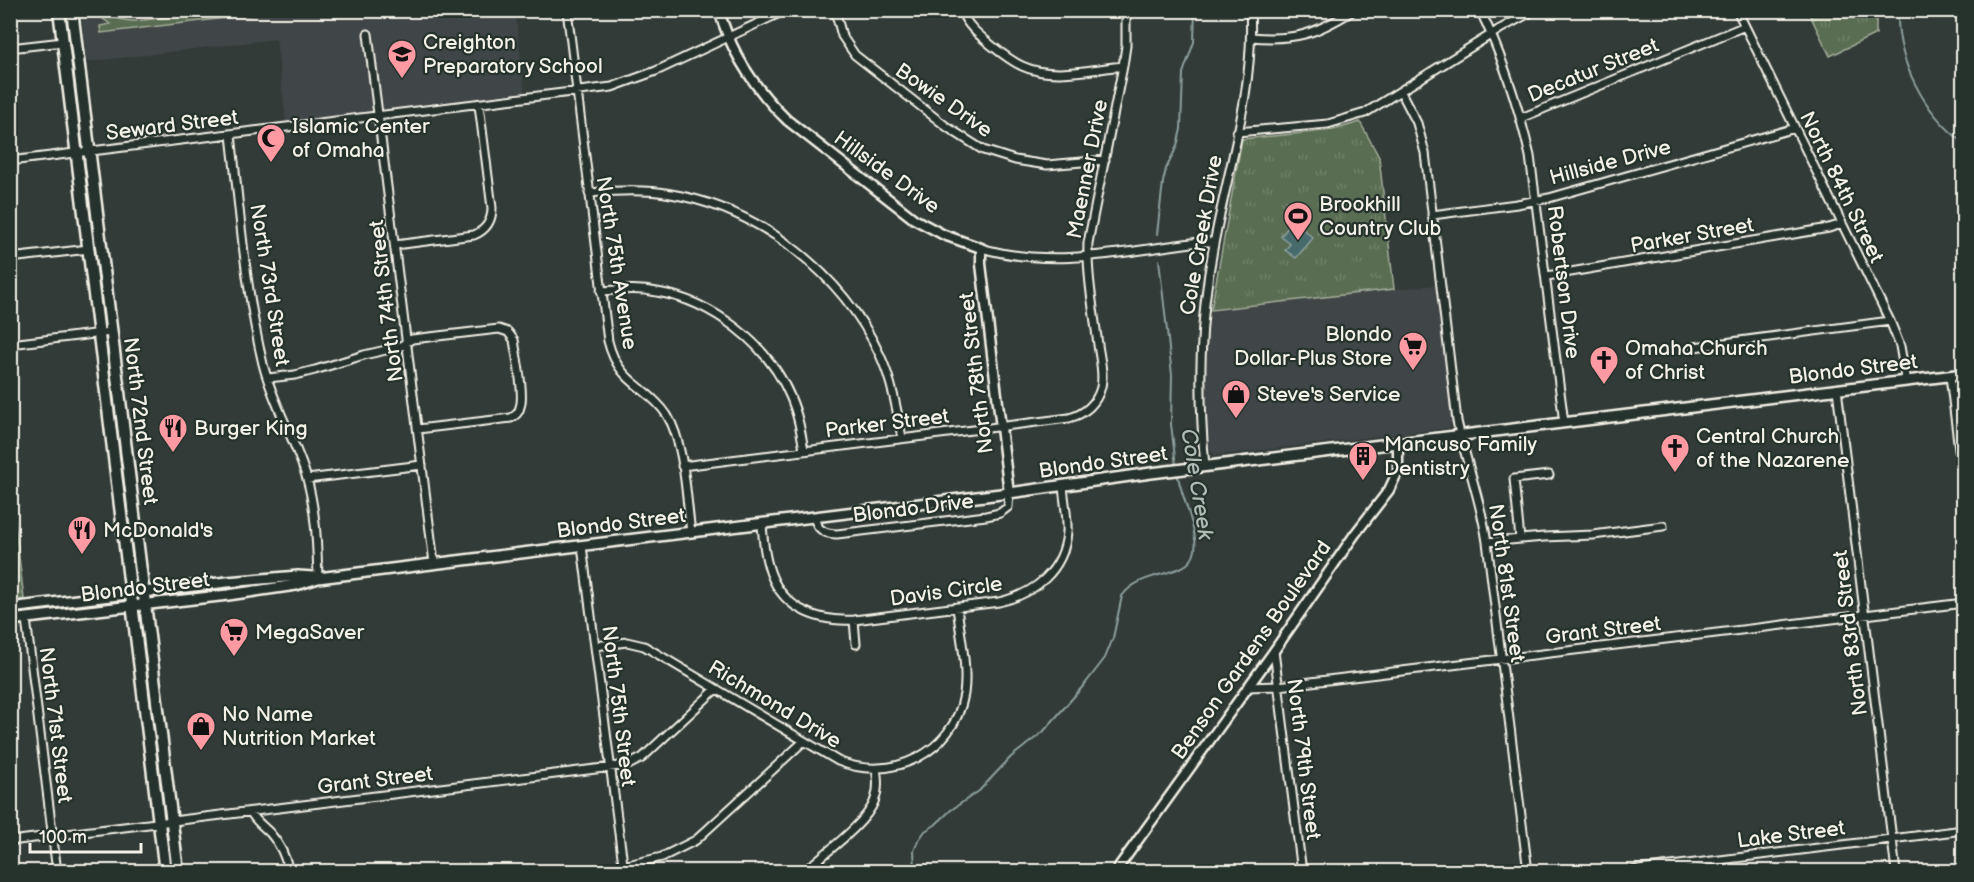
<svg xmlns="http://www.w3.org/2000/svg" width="1974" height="882" font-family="'Balsamiq Sans',sans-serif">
  <defs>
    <pattern id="grass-tufts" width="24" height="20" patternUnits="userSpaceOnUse" patternTransform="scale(1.5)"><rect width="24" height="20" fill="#586d51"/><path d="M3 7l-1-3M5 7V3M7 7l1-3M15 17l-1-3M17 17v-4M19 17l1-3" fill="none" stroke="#71826a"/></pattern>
  </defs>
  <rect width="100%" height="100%" fill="#323b38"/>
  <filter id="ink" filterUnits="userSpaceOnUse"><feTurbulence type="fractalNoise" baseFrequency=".0167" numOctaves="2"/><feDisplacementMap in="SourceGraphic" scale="12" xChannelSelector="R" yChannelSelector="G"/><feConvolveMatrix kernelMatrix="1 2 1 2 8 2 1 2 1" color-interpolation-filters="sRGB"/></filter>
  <g filter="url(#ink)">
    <path fill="#414546" d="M 81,11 L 515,11 L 525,95 L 286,122 L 276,39 L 87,62 Z
      M 1435,285 L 1452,420 L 1449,428 L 1221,455 L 1215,455 L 1210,450 L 1207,428 L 1206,373 L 1207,338 L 1211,310 Z"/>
    <path fill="url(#grass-tufts)" stroke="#a6af9c" stroke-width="1.5" d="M 1808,11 L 1876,11 L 1876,34 L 1830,56 Z
      M 1360,122 L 1379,157 L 1394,289 L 1211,310 L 1242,139 L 1333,130 Z
      M 11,490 L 24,599 L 11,602 L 10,602 Z"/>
    <path fill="#586d51" stroke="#a6af9c" stroke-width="1.5" d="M 95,11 C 107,10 105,12 114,17 C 121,20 128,21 135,21 L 224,11 L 264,11 L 251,15 L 101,33 L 100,26 L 110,24 L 98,15 Z"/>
    <path fill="#476a6c" stroke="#8ca09e" stroke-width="1.5" d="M 1289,226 L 1298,234 L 1303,229 L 1313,238 L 1296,258 L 1285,250 L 1290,244 L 1281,236 Z"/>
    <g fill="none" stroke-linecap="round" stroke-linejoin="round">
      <path stroke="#8ca09e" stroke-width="2" d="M 1898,10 C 1896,61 1924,113 1964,143
        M 1157,234 L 1163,182 L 1166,169 L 1177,146 L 1181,129 L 1183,73 L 1194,42 L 1195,10
        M 1159,260 L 1172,375 L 1171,424 L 1176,466
        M 911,872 L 915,868 L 914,851 L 918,841 L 925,831 L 935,825 L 951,810 L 979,791 L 1011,757 L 1043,732 L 1085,684 L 1105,658 L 1113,638 L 1122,596 C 1145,564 1201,583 1195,539 C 1192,516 1181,495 1177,472"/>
      <g stroke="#f4f1e8" stroke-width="11">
        <path id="minor" d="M 567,10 L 608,341 C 619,385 646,384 667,415 C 685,444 686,498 691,532
          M 835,10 L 842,36 L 855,55 L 947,127 L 983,150 L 1015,160 L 1047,165 L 1105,160
          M 961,10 C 967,26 979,35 991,45 C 1001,53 1011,61 1022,66 C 1052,80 1092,69 1123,66
          M 1480,10 C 1503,57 1518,105 1530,156 L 1564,423
          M 1737,10 L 1890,321 L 1900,346 L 1906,381
          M 1963,10 L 1964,21
          M 368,34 L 434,563
          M 1251,37 C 1296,41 1315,34 1354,10
          M 10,48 L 63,42
          M 1401,92 L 1417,123 L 1425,153 L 1457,421 C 1466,462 1481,501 1487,542 L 1528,872
          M 1521,118 L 1745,26
          M 1237,132 L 1328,124 L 1365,113 L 1500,29 L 1535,10
          M 231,135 C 240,211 245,289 263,364 C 273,404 295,439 307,479 C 316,511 317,545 318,578
          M 10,161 L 612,87 L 656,71 L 786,10
          M 589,193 C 617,191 644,189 671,194 C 760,209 842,273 880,355 C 892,381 897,410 902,438
          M 1432,215 L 1517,204 L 1549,198 L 1795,128
          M 395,245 L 474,235 C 486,230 492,221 492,208 L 479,105
          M 981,248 C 1052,269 1127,251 1199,242 L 1214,242
          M 10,258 L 89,249
          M 1547,276 L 1829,228 L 1842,224
          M 601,291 C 620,290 638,288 657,292 C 712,301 768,344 790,396 C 798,414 801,432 804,450
          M 10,344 L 111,332
          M 1694,347 L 1890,321
          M 1950,376 L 1964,491
          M 268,378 L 295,375 L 315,370 L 364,355 L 399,347 L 412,339 L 499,329 L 508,332 L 514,340 C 516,355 525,395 520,407 C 519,413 516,415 511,418 L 418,429
          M 1837,389 L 1896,872
          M 682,466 L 1069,418 C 1085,414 1097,403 1101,387 C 1104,374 1100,359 1098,345 C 1094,312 1087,277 1088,243 L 1123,66 L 1126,46 L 1126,10
          M 1205,467 C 1198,389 1199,322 1214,244 C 1228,168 1255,89 1250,10
          M 307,479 L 422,465
          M 814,517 C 817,530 825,534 837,534 L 986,516 L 1000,513 L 1008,507 L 1009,493
          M 762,524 C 763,538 764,552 768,565 C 779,607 814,622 854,620 L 999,602 C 1034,594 1064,571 1067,532 C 1068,517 1064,501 1063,485
          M 1520,539 L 1514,479 L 1549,475
          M 1487,542 L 1544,537 L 1593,535 L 1663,526
          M 582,546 L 624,872
          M 26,619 L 57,872
          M 854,620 L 856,644
          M 595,646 L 627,642 L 644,646 L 838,761 C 891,783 954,753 964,694 C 968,666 960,635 957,607
          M 1274,651 L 1302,872
          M 1247,687 L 1278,686 L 1964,603
          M 251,812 C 254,820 263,826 270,833 C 280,844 286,857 289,872
          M 10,841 L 628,765 L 642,758 L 716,689
          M 623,866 L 662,857 L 696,840 L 804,741
          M 804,872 C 823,854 865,825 874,802 C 878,792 878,779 876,769
          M 1622,872 L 1964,830"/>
      </g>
      <g stroke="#f4f1e8" stroke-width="13">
        <path id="tertiary" d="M 719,10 C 731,53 755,89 787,120 L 914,219 L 944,235 L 981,248 L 981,264 L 1009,493
          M 1115,872 L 1274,651 L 1355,534 L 1389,490 L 1398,471 L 1398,443"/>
      </g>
      <g stroke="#f4f1e8" stroke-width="14">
        <path id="secondary" d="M 10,608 L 227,582 L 298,576 L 313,577
          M 10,620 L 228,595 L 296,585 L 318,578 L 1009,493 L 1151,473 L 1964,374"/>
      </g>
      <g stroke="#f4f1e8" stroke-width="15">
        <path id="primary" d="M 59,10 L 165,872
          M 72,10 L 178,872"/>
      </g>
      <use href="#minor" stroke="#26332d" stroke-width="7"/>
      <use href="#tertiary" stroke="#26332d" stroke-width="8"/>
      <use href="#secondary" stroke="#26332d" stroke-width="9"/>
      <use href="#primary" stroke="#26332d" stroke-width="10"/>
    </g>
  </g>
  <defs>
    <g id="school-pin" transform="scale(1.5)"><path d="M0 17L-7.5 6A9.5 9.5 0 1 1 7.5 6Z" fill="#ff9aa2" stroke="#26332d"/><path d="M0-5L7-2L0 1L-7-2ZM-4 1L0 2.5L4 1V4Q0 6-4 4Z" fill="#111"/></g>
    <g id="mosque-pin" transform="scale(1.5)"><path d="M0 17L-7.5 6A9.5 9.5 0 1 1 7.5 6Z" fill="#ff9aa2" stroke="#26332d"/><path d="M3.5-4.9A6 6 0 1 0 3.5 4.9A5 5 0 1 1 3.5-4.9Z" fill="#111"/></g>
    <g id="stadium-pin" transform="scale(1.5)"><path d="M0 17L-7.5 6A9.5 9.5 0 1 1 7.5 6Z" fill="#ff9aa2" stroke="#26332d"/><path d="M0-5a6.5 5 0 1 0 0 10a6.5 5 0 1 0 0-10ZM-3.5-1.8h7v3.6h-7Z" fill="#111"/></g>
    <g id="supermarket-pin" transform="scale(1.5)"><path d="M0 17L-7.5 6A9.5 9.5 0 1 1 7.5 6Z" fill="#ff9aa2" stroke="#26332d"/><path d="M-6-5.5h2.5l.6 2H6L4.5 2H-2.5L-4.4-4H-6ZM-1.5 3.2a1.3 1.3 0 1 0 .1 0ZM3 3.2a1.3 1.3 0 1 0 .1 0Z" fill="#111"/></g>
    <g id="church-pin" transform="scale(1.5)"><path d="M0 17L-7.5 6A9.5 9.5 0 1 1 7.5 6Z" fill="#ff9aa2" stroke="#26332d"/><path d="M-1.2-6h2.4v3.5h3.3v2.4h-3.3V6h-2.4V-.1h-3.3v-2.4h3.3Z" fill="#111"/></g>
    <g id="shop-pin" transform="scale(1.5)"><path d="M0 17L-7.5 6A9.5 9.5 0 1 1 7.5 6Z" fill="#ff9aa2" stroke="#26332d"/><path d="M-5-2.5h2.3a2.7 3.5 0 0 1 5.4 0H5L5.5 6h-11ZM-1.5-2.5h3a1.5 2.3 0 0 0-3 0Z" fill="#111"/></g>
    <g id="restaurant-pin" transform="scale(1.5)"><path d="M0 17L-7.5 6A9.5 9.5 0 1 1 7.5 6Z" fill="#ff9aa2" stroke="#26332d"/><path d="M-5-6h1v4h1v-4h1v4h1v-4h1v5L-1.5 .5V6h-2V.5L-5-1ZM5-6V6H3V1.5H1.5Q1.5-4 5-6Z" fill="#111"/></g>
    <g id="building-pin" transform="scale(1.5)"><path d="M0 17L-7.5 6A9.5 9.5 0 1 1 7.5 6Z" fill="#ff9aa2" stroke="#26332d"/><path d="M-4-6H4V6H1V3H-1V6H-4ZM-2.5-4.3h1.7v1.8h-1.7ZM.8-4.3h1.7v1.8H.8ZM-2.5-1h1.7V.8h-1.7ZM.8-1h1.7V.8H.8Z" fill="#111"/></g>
  </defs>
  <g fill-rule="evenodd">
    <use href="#school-pin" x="402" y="54"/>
    <use href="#mosque-pin" x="271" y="138"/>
    <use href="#stadium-pin" x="1298" y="216"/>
    <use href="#supermarket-pin" x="1413" y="346"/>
    <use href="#church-pin" x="1604" y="360"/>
    <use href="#shop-pin" x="1236" y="394"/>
    <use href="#restaurant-pin" x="173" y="428"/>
    <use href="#church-pin" x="1675" y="448"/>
    <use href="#building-pin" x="1363" y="456"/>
    <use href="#restaurant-pin" x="82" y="530"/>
    <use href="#supermarket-pin" x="234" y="632"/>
    <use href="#shop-pin" x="201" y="726"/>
  </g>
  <g text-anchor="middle" stroke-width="4.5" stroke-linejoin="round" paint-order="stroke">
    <g font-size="21" fill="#f4f1e8" stroke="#26332d" text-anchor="start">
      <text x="423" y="49">Creighton<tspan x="423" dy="24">Preparatory School</tspan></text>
      <text x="292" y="133">Islamic Center<tspan x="292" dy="24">of Omaha</tspan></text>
      <text x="1319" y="211">Brookhill<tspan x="1319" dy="24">Country Club</tspan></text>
      <text x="1392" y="341" text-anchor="end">Blondo<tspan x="1392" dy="24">Dollar-Plus Store</tspan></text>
      <text x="1625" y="355">Omaha Church<tspan x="1625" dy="24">of Christ</tspan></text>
      <text x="1257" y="401">Steve's Service</text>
      <text x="194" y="435">Burger King</text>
      <text x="1696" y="443">Central Church<tspan x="1696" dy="24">of the Nazarene</tspan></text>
      <text x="1384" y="451">Mancuso Family<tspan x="1384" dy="24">Dentistry</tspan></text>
      <text x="103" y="537">McDonald's</text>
      <text x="255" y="639">MegaSaver</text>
      <text x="222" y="721">No Name<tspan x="222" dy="24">Nutrition Market</tspan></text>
    </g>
    <g font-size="21" fill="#f4f1e8" stroke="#26332d">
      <text transform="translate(1593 70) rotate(-22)" y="7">Decatur Street</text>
      <text transform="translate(944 100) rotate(35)" y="7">Bowie Drive</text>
      <text transform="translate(172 125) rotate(-7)" y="7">Seward Street</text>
      <text transform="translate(1610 162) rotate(-15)" y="7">Hillside Drive</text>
      <text transform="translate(1087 169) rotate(-79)" y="7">Maenner Drive</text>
      <text transform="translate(887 172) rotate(36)" y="7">Hillside Drive</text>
      <text transform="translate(1842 187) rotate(64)" y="7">North 84th Street</text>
      <text transform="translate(1201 235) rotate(-80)" y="7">Cole Creek Drive</text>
      <text transform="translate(1692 235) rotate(-10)" y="7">Parker Street</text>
      <text transform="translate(617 263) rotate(81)" y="7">North 75th Avenue</text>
      <text transform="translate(1564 282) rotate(83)" y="7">Robertson Drive</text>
      <text transform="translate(270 285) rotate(81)" y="7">North 73rd Street</text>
      <text transform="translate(386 301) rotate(-97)" y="7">North 74th Street</text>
      <text transform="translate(1853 369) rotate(-7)" y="7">Blondo Street</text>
      <text transform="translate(976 373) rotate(-97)" y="7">North 78th Street</text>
      <text transform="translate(141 421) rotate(83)" y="7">North 72nd Street</text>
      <text transform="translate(887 423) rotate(-7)" y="7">Parker Street</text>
      <text transform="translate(1103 462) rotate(-8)" y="7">Blondo Street</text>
      <text transform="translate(913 508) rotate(-7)" y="7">Blondo Drive</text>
      <text transform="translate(621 523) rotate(-7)" y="7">Blondo Street</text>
      <text transform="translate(1507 583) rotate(82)" y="7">North 81st Street</text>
      <text transform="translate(145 587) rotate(-7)" y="7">Blondo Street</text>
      <text transform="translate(946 591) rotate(-8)" y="7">Davis Circle</text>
      <text transform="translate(1603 630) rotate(-7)" y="7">Grant Street</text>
      <text transform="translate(1850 633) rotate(-97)" y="7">North 83rd Street</text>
      <text transform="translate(1251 650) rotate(-55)" y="7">Benson Gardens Boulevard</text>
      <text transform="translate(775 704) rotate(31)" y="7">Richmond Drive</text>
      <text transform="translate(619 706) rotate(83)" y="7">North 75th Street</text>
      <text transform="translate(56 725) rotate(83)" y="7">North 71st Street</text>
      <text transform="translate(1304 759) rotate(83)" y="7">North 79th Street</text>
      <text transform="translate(375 780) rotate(-7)" y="7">Grant Street</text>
      <text transform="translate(1791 834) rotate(-7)" y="7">Lake Street</text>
    </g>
    <g font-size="22" font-style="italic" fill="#afbbb6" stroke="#26332d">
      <text transform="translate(1198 484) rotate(81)" y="8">Cole Creek</text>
    </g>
  </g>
  <rect width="1974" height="882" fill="none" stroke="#26332d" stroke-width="36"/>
  <rect x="18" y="18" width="1938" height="846" fill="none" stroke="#f4f1e8" stroke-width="2" filter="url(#ink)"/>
  <path d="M30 843v9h111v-9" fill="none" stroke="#f4f1e8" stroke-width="3"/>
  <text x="39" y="843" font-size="18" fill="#f4f1e8" stroke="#26332d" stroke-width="4.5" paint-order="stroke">100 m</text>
</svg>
